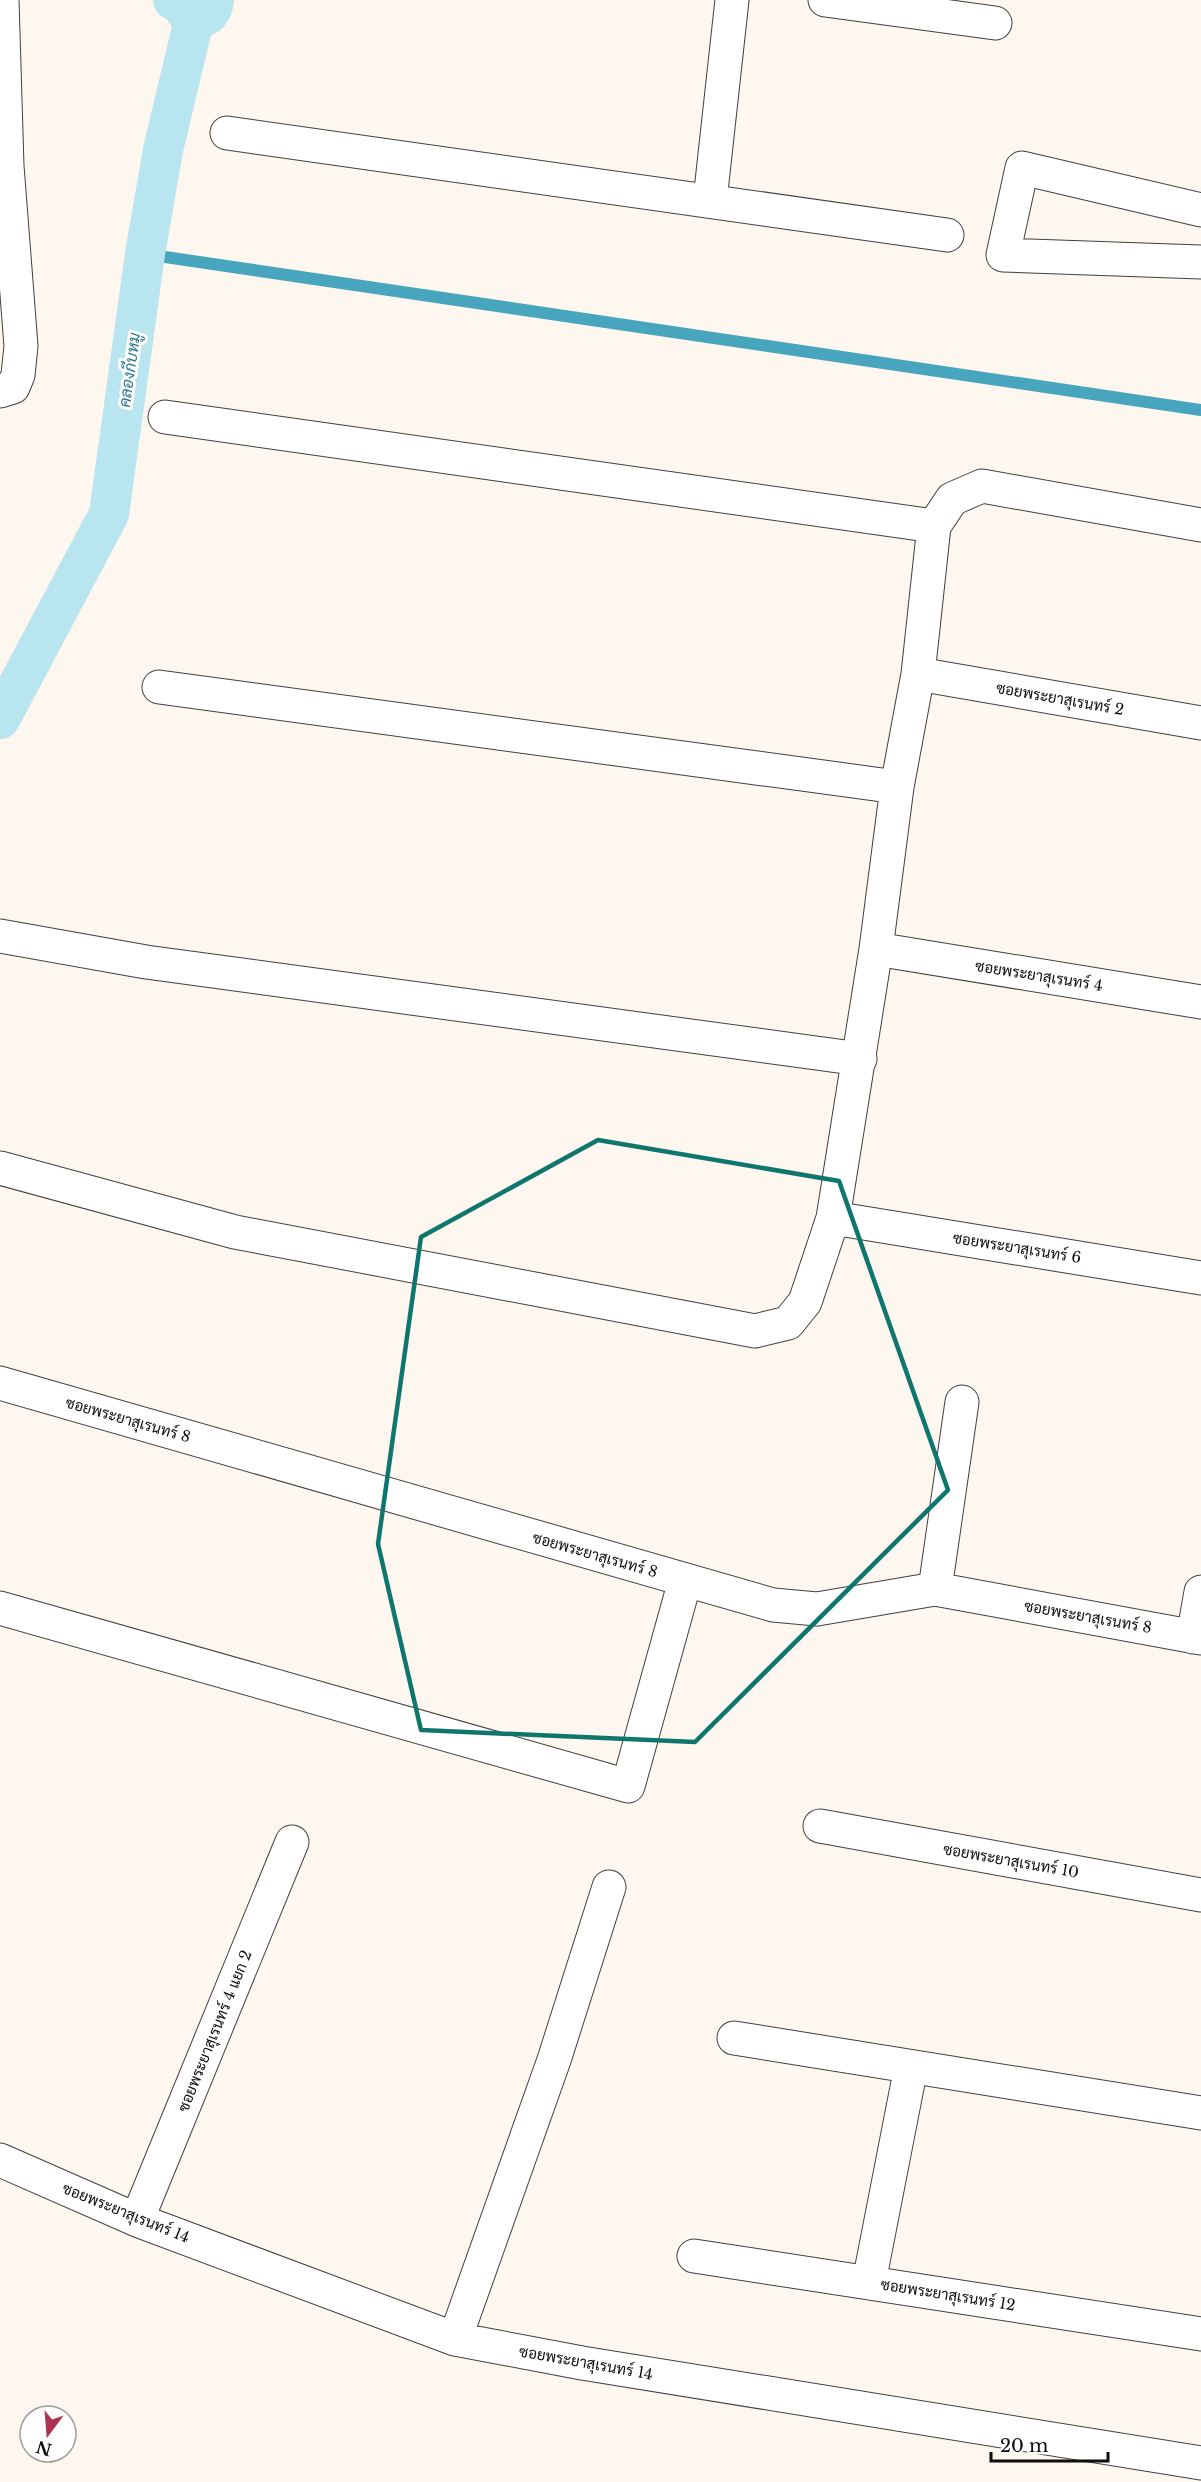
<svg xmlns="http://www.w3.org/2000/svg" width="1201" height="2482" font-family="'Libre Baskerville',Sarabun,serif">
  <rect width="100%" height="100%" fill="#fdf7ef"/>
  <g fill="none" stroke-linecap="round" stroke-linejoin="round">
    <path stroke="#47a6be" stroke-width="12" d="M 145,254 L 1201,410"/>
    <path stroke="#b8e5ef" stroke-width="40" d="M 0,719 L 109,514 L 145,254 L 163,150 L 198,3 L 173,0"/>
    <path stroke="#b8e5ef" stroke-width="70" d="M 198,3 L 199,0"/>
    <g stroke="#404040" stroke-width="35">
      <path id="minor" d="M 825,0 L 995,23
        M 227,133 L 947,235
        M 710,200 L 732,0
        M 1201,210 L 1022,168 L 1003,255 L 1201,262
        M 0,391 L 13,387 L 18,375 L 21,346 L 7,166 L 2,0
        M 165,417 L 934,526
        M 918,674 L 1201,723
        M 159,687 L 897,787
        M 0,936 L 146,962 L 860,1059
        M 876,949 L 1201,1002
        M 0,1168 L 235,1232 L 755,1331 L 788,1323 L 805,1302 L 833,1218 L 876,949 L 897,787 L 918,674 L 934,526 L 952,499 L 982,486 L 1201,525
        M 833,1218 L 1201,1278
        M 0,1383 L 773,1605 L 817,1609 L 935,1589 L 1201,1638
        M 935,1589 L 962,1402
        M 0,1608 L 628,1786 L 685,1581
        M 1193,1637 L 1201,1592
        M 820,1826 L 1201,1895
        M 734,2038 L 1201,2113
        M 0,2160 L 137,2220 L 455,2339 L 582,2363 L 1201,2463
        M 137,2220 L 292,1842
        M 694,2256 L 1201,2334
        M 869,2282 L 911,2067
        M 455,2339 L 554,2060 L 609,1887"/>
    </g>
    <use href="#minor" stroke="#fff" stroke-width="33"/>
  </g>
  <path fill="none" stroke="#0f766e" stroke-width="4.5" stroke-linejoin="round" d="M 598,1140 L 839,1181 L 948,1490 L 695,1742 L 421,1730 L 378,1544 L 421,1237 Z"/>
  <g text-anchor="middle" stroke-width="6" stroke-linejoin="round" paint-order="stroke">
    <g font-size="15" fill="#0d0d0d" stroke="#fff">
      <text transform="translate(1060 699) rotate(10)" y="5">ซอยพระยาสุเรนทร์ 2</text>
      <text transform="translate(1039 976) rotate(9)" y="5">ซอยพระยาสุเรนทร์ 4</text>
      <text transform="translate(1017 1248) rotate(9)" y="5">ซอยพระยาสุเรนทร์ 6</text>
      <text transform="translate(128 1420) rotate(16)" y="5">ซอยพระยาสุเรนทร์ 8</text>
      <text transform="translate(595 1555) rotate(16)" y="5">ซอยพระยาสุเรนทร์ 8</text>
      <text transform="translate(1088 1617) rotate(10)" y="5">ซอยพระยาสุเรนทร์ 8</text>
      <text transform="translate(1011 1861) rotate(10)" y="5">ซอยพระยาสุเรนทร์ 10</text>
      <text transform="translate(215 2031) rotate(-68)" y="5">ซอยพระยาสุเรนทร์ 4 แยก 2</text>
      <text transform="translate(126 2213) rotate(22)" y="5">ซอยพระยาสุเรนทร์ 14</text>
      <text transform="translate(948 2295) rotate(9)" y="5">ซอยพระยาสุเรนทร์ 12</text>
      <text transform="translate(586 2363) rotate(10)" y="5">ซอยพระยาสุเรนทร์ 14</text>
    </g>
    <g font-size="16" font-style="italic" fill="#247691" stroke="#fff">
      <text transform="translate(129 370) rotate(-82)" y="6">คลองกีบหมู</text>
    </g>
  </g>
  <g transform="translate(48 2434) rotate(196)"><circle r="28" fill="#ffffff" stroke="#9e9e9e" stroke-width="1.5"/>
  <path d="M0-4.5L10 22L0 15L-10 22Z" fill="#ae3451"/>
  <text y="-9" font-size="16" font-weight="bold" text-anchor="middle" fill="#0d0d0d">N</text>
  </g>
  <path d="M991 2452v9h117v-9" fill="none" stroke="#0d0d0d" stroke-width="3"/>
  <text x="1000" y="2452" font-size="18" fill="#0d0d0d" stroke="#ffffff" stroke-width="4.5" paint-order="stroke">20 m</text>
</svg>
